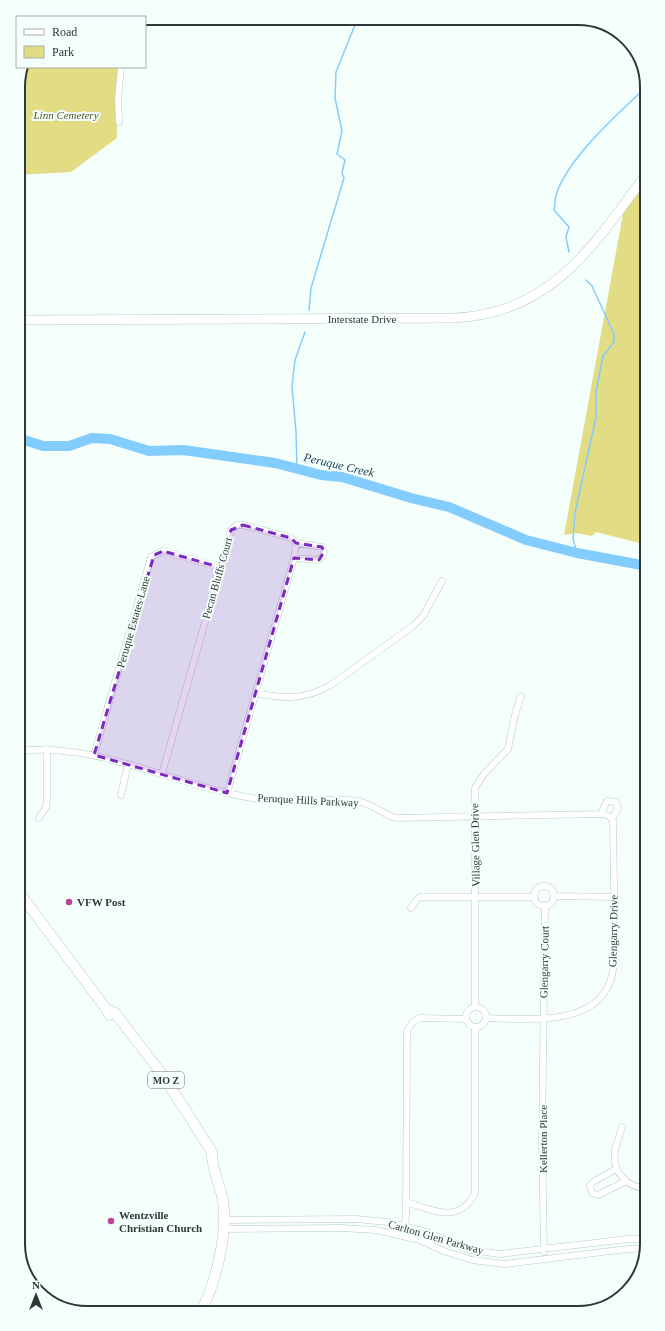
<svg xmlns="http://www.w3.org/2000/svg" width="665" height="1331" font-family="'Times New Roman',serif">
  <rect width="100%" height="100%" fill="#f4fffb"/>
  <path fill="#e2dd85" d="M 25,67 L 119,67 L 116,92 L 117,138 L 71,172 L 18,175 L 18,82 Z
    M 647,179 L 647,545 L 596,532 L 592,536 L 577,533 L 564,535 L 623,214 Z"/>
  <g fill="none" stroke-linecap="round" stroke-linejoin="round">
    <path stroke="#83ccfe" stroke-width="1.5" d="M 569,252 L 566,237 L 569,227 L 554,210 C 555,205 555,200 556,195 C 567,160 614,117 641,92 L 646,83
      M 309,310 L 311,288 L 344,178 L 342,173 L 345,160 L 337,154 L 342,131 L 335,98 L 336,72 L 357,20
      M 297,469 L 296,432 L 292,386 L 295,360 L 305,332
      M 577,553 L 573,539 L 575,513 L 596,417 L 596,392 L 603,356 L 614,342 L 614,334 L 592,286 L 586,280"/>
    <path stroke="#83ccfe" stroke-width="10" d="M 18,438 L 43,446 L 69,446 L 92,438 L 110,439 L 149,451 L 183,450 L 275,463 L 321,475 L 342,477 L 411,498 L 449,507 L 526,540 L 577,553 L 647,566"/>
    <g stroke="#b9c9c3" stroke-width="7">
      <path id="minor" d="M 119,122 L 118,99 L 121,67
        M 294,558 L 319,560 L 323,556 L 324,552 L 322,547 L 296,543
        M 256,693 C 285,699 304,700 331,685 L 413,626 L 423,616 L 442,581
        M 18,731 L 21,751
        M 18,751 C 91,743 158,777 228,793 C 251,799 275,802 300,801 C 318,801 339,798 357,801 C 371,803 382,814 396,818 L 603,814 L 609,816 L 613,821 L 615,951 C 614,964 613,979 606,990 C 585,1026 522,1019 486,1018
        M 94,755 L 151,557 L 163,551 L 219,567
        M 162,774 L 231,530 L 237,525 L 243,525 L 291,538 L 296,543 L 294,558 L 227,793
        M 121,795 L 128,764
        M 601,814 L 607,801 L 616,802 L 618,808 L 612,819
        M 39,818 L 46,807 L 47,799 L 47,749
        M534 896a10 10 0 1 1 20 0a10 10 0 1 1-20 0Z
        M 555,896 L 614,897
        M 411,908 L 417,899 L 420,897 L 533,897
        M466 1017a10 10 0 1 1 20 0a10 10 0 1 1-20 0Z
        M 475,1007 L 475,788 L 484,774 L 508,749 L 515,715 L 521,696
        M 622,1127 C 620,1135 616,1144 615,1151 C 612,1172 627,1188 647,1188
        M 616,1169 L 593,1182 L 590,1186 L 592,1193 L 598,1195 L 626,1181
        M 406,1202 C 433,1210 459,1225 475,1193 L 475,1027
        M 224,1220 L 356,1219 L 387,1222 L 427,1232 L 469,1250 L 500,1254 L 628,1239 L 647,1239
        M 404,1228 L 406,1216 L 407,1031 L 412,1023 L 419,1018 L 466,1019
        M 223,1229 L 340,1228 L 376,1230 L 420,1240 L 444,1251 L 472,1260 L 505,1264 L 619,1250 L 646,1248
        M 544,1252 L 542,1140 L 545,906"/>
    </g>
    <g stroke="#b9c9c3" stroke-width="10">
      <path id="secondary" d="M 18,320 L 452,318 C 551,315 594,245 647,173"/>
    </g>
    <g stroke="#b9c9c3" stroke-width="11">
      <path id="primary" d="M 18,891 L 107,1010 L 109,1015
        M 107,1010 L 115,1013 L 162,1074 L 212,1152 C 211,1168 220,1185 223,1200 C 228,1235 216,1281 201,1312"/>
    </g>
    <use href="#minor" stroke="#fff" stroke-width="6"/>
    <use href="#secondary" stroke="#fff" stroke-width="9"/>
    <use href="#primary" stroke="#fff" stroke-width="10"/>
  </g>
  <path fill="#7b2cbf" fill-opacity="0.2" stroke="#7b2cbf" stroke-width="3" stroke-dasharray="8 5" stroke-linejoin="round" d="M 243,525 L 291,538 L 296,543 L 322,547 L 324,552 L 319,560 L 294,558 L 227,793 L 94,755 L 154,555 L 163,551 L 219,567 L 231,530 Z"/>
  <g fill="#b49" stroke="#f4fffb" stroke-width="1.5">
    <circle cx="69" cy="902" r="4"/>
    <circle cx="111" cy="1221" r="4"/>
  </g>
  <g text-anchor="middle" stroke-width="4" stroke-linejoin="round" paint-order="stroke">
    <rect fill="#f4fffb" stroke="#6b7370" stroke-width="1" x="148" y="1072" width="36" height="16" rx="3"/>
    <g font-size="10" font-weight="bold" fill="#303734">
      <text x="166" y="1084">MO Z</text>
    </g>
    <g font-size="11" font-style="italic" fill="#565328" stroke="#f4fffb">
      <text x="66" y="119">Linn Cemetery</text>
    </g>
    <g font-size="11" fill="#303734" stroke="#f4fffb">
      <text x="362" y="323">Interstate Drive</text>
      <text transform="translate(217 578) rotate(-74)" y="4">Pecan Bluffs Court</text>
      <text transform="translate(133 622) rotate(-74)" y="4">Peruque Estates Lane</text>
      <text transform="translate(308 800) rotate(3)" y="4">Peruque Hills Parkway</text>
      <text transform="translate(475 845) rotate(-91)" y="4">Village Glen Drive</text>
      <text transform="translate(613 931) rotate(-89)" y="4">Glengarry Drive</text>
      <text transform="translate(544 962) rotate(-89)" y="4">Glengarry Court</text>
      <text transform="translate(543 1139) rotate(-90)" y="4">Kellerton Place</text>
      <text transform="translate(436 1237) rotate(16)" y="4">Carlton Glen Parkway</text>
    </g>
    <g font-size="11" font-weight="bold" fill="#303734" stroke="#f4fffb" text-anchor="start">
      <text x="77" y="906">VFW Post</text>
      <text x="119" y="1219">Wentzville<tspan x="119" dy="13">Christian Church</tspan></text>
    </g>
    <g font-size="12" font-style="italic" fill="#133b55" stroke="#f4fffb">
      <text transform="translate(339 465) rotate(13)" y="4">Peruque Creek</text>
    </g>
  </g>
  <path d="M0 0H665V1331H0ZM87 25H578A62 62 0 0 1 640 87V1244A62 62 0 0 1 578 1306H87A62 62 0 0 1 25 1244V87A62 62 0 0 1 87 25Z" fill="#f4fffb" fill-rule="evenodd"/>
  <path fill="none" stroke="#303734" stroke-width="2" d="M87 25H578A62 62 0 0 1 640 87V1244A62 62 0 0 1 578 1306H87A62 62 0 0 1 25 1244V87A62 62 0 0 1 87 25Z"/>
  <rect x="16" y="16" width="130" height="52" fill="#f4fffb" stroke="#a6afab"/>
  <rect x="24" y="29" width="20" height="6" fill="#ffffff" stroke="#a6afab"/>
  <text x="52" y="36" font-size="12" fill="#303734">Road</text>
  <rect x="24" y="46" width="20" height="12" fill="#e2dd85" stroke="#a6afab"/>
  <text x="52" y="56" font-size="12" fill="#303734">Park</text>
  <g transform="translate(36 1295)" stroke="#f4fffb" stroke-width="3" paint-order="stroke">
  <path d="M0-3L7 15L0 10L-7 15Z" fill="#303734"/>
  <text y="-6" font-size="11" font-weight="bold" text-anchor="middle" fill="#303734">N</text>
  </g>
</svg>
